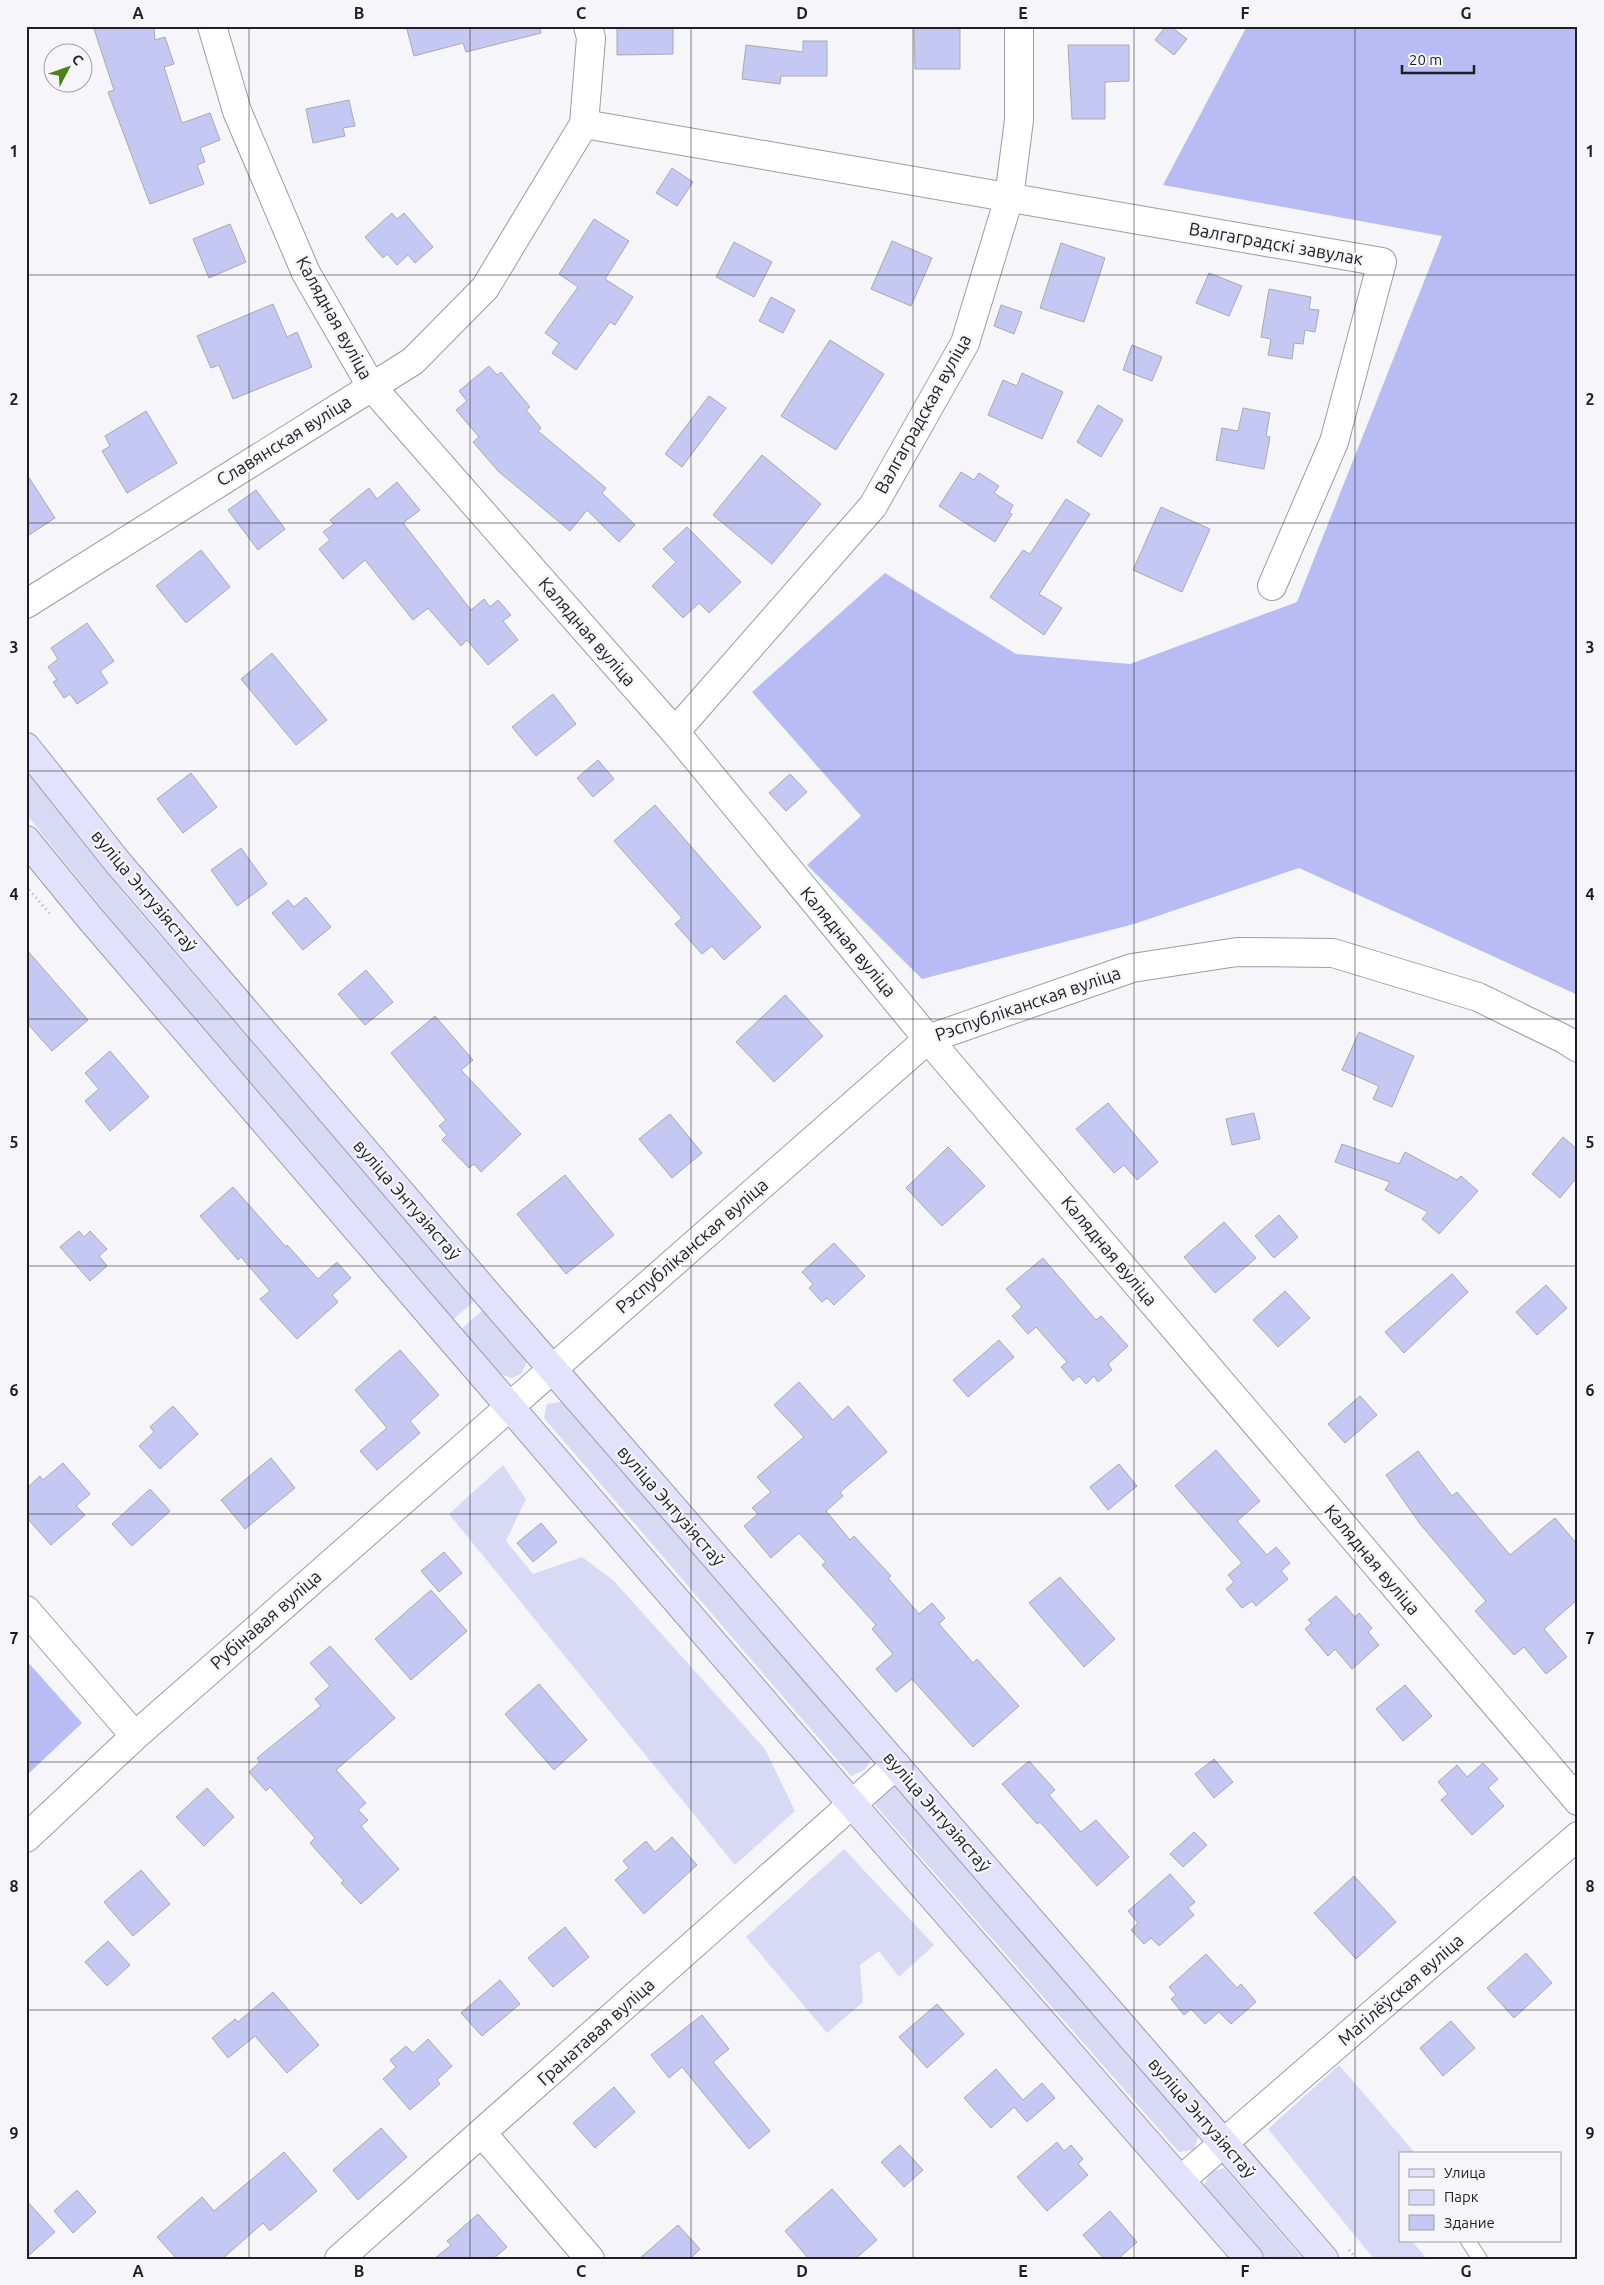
<svg xmlns="http://www.w3.org/2000/svg" width="1604" height="2285" font-family="Ubuntu,sans-serif">
  <rect width="100%" height="100%" fill="#f5f5fa"/>
  <path fill="#d8daf5" d="M 26,771 L 127,898 L 475,1300 L 453,1320 L 108,916 L 26,814 Z
    M 484,1309 L 524,1352 L 526,1364 L 521,1374 L 512,1378 L 500,1374 L 461,1329 Z
    M 564,1401 L 872,1759 L 864,1770 L 851,1776 L 544,1418 L 547,1404 Z
    M 503,1465 L 526,1499 L 506,1541 L 533,1574 L 582,1557 L 613,1580 L 765,1749 L 795,1811 L 735,1865 L 449,1514 Z
    M 898,1786 L 1199,2134 L 1194,2150 L 1179,2152 L 875,1805 L 882,1790 Z
    M 844,1849 L 934,1945 L 899,1977 L 879,1951 L 860,1965 L 863,2002 L 827,2033 L 746,1937 Z
    M 1339,2065 L 1416,2154 L 1400,2154 L 1400,2222 L 1398,2223 L 1400,2226 L 1400,2241 L 1412,2241 L 1427,2259 L 1374,2259 L 1268,2129 Z
    M 1224,2168 L 1303,2259 L 1267,2259 L 1204,2186 L 1210,2172 Z"/>
  <path fill="#b8bbf4" d="M 1247,26 L 1578,26 L 1578,995 L 1299,868 L 1134,924 L 922,979 L 807,865 L 861,816 L 752,692 L 885,573 L 1016,654 L 1130,664 L 1297,602 L 1442,236 L 1163,185 Z
    M 26,1660 L 82,1723 L 26,1776 Z"/>
  <path fill="#c5c8f3" stroke="#a9a9ae" d="M 93,26 L 154,26 L 155,40 L 165,37 L 174,64 L 164,67 L 182,123 L 210,113 L 220,140 L 200,148 L 205,162 L 197,165 L 204,184 L 150,204 L 108,92 L 114,90 Z
    M 406,26 L 540,26 L 541,33 L 466,52 L 463,43 L 414,56 Z
    M 617,26 L 673,26 L 673,54 L 617,55 Z
    M 914,26 L 960,26 L 960,69 L 915,69 Z
    M 1166,26 L 1170,26 L 1187,39 L 1174,55 L 1155,40 Z
    M 803,41 L 827,41 L 827,76 L 781,76 L 780,84 L 742,79 L 746,45 L 803,52 Z
    M 1068,45 L 1129,45 L 1129,81 L 1105,82 L 1105,119 L 1072,119 Z
    M 349,100 L 355,126 L 343,128 L 345,136 L 313,143 L 306,109 Z
    M 672,168 L 693,182 L 677,206 L 656,193 Z
    M 392,213 L 397,219 L 404,213 L 433,247 L 415,263 L 408,255 L 397,265 L 387,254 L 383,258 L 365,237 Z
    M 594,219 L 629,241 L 605,279 L 633,297 L 615,325 L 610,322 L 576,370 L 552,353 L 559,343 L 545,333 L 578,287 L 559,274 Z
    M 230,224 L 246,262 L 209,278 L 193,239 Z
    M 892,241 L 932,258 L 911,306 L 871,289 Z
    M 734,242 L 772,262 L 754,297 L 716,277 Z
    M 1061,243 L 1105,258 L 1084,322 L 1040,308 Z
    M 1209,273 L 1242,286 L 1229,316 L 1196,303 Z
    M 1269,289 L 1311,297 L 1309,309 L 1319,310 L 1315,332 L 1305,330 L 1303,344 L 1294,343 L 1292,359 L 1268,355 L 1271,339 L 1261,337 Z
    M 771,297 L 795,310 L 783,333 L 759,321 Z
    M 273,304 L 287,337 L 297,332 L 312,367 L 233,399 L 219,365 L 211,368 L 197,336 Z
    M 1001,305 L 1022,312 L 1014,334 L 994,326 Z
    M 830,340 L 884,374 L 836,450 L 781,416 Z
    M 1132,345 L 1162,357 L 1152,381 L 1123,370 Z
    M 489,366 L 497,375 L 501,372 L 530,407 L 526,410 L 541,428 L 538,431 L 606,488 L 602,493 L 635,525 L 619,542 L 587,510 L 570,531 L 498,471 L 473,442 L 479,437 L 456,410 L 467,401 L 459,391 Z
    M 1022,373 L 1063,392 L 1042,439 L 988,415 L 1003,380 L 1017,386 Z
    M 709,396 L 726,408 L 682,467 L 665,454 Z
    M 1098,405 L 1123,420 L 1101,457 L 1077,442 Z
    M 1243,408 L 1270,413 L 1266,436 L 1270,437 L 1264,469 L 1216,460 L 1222,428 L 1238,431 Z
    M 146,411 L 177,463 L 127,493 L 102,451 L 110,446 L 105,436 Z
    M 762,455 L 821,504 L 772,564 L 713,515 Z
    M 961,472 L 974,480 L 979,473 L 999,486 L 994,493 L 1013,505 L 1009,513 L 1012,514 L 995,542 L 939,506 Z
    M 26,473 L 55,518 L 26,537 Z
    M 397,482 L 420,510 L 403,523 L 471,610 L 484,599 L 490,607 L 498,600 L 511,615 L 503,621 L 518,640 L 488,665 L 467,640 L 461,646 L 428,608 L 413,620 L 365,560 L 343,579 L 319,549 L 330,540 L 323,532 L 334,524 L 330,520 L 369,488 L 377,499 Z
    M 256,490 L 285,529 L 258,550 L 228,510 Z
    M 1066,499 L 1090,514 L 1039,594 L 1062,608 L 1044,635 L 990,597 L 1023,550 L 1030,554 Z
    M 1161,507 L 1210,529 L 1182,592 L 1133,570 Z
    M 687,527 L 741,582 L 709,613 L 699,603 L 683,618 L 652,586 L 676,562 L 663,549 Z
    M 201,550 L 230,587 L 186,623 L 156,586 Z
    M 87,623 L 114,661 L 100,671 L 108,683 L 77,704 L 70,694 L 64,698 L 53,682 L 57,680 L 48,667 L 58,659 L 51,648 Z
    M 272,653 L 327,720 L 296,745 L 241,679 Z
    M 553,694 L 576,724 L 536,756 L 512,727 Z
    M 598,760 L 614,779 L 593,797 L 577,778 Z
    M 191,773 L 217,807 L 183,833 L 157,799 Z
    M 790,774 L 807,792 L 786,811 L 769,793 Z
    M 655,805 L 761,927 L 724,960 L 712,946 L 702,954 L 675,924 L 682,918 L 614,841 Z
    M 241,848 L 267,884 L 237,906 L 211,870 Z
    M 306,897 L 331,927 L 303,950 L 272,913 L 288,900 L 294,907 Z
    M 26,949 L 88,1020 L 52,1051 L 26,1022 Z
    M 366,970 L 393,1002 L 365,1025 L 338,994 Z
    M 785,995 L 823,1036 L 774,1082 L 736,1042 Z
    M 435,1016 L 473,1060 L 461,1070 L 521,1134 L 481,1172 L 474,1164 L 469,1168 L 442,1140 L 447,1135 L 439,1126 L 446,1120 L 391,1053 Z
    M 1359,1032 L 1414,1056 L 1392,1107 L 1373,1099 L 1379,1086 L 1342,1070 Z
    M 110,1051 L 149,1097 L 110,1131 L 85,1101 L 99,1089 L 85,1073 Z
    M 1108,1103 L 1158,1162 L 1137,1180 L 1124,1165 L 1114,1173 L 1076,1129 Z
    M 1254,1113 L 1260,1139 L 1232,1145 L 1226,1119 Z
    M 670,1114 L 702,1153 L 672,1178 L 639,1139 Z
    M 1563,1137 L 1578,1150 L 1578,1176 L 1560,1198 L 1532,1174 Z
    M 1342,1144 L 1399,1164 L 1405,1152 L 1457,1180 L 1461,1176 L 1478,1191 L 1439,1234 L 1422,1219 L 1428,1212 L 1385,1190 L 1390,1182 L 1335,1162 Z
    M 948,1147 L 985,1186 L 942,1226 L 906,1188 Z
    M 565,1175 L 614,1235 L 566,1274 L 517,1214 Z
    M 233,1187 L 286,1247 L 287,1245 L 318,1279 L 337,1262 L 351,1278 L 332,1295 L 338,1302 L 297,1339 L 260,1299 L 270,1291 L 241,1257 L 238,1260 L 200,1216 Z
    M 1279,1215 L 1298,1237 L 1274,1258 L 1255,1236 Z
    M 1224,1222 L 1256,1258 L 1215,1293 L 1184,1257 Z
    M 79,1231 L 84,1237 L 90,1231 L 107,1249 L 99,1256 L 107,1266 L 90,1281 L 60,1247 Z
    M 834,1243 L 865,1276 L 834,1305 L 827,1298 L 822,1302 L 809,1288 L 813,1284 L 802,1272 Z
    M 1043,1258 L 1096,1320 L 1101,1316 L 1128,1346 L 1108,1364 L 1112,1370 L 1098,1382 L 1094,1376 L 1086,1384 L 1079,1376 L 1073,1381 L 1061,1367 L 1067,1362 L 1036,1327 L 1028,1334 L 1012,1316 L 1022,1307 L 1006,1289 Z
    M 1452,1274 L 1468,1292 L 1404,1353 L 1385,1332 Z
    M 1546,1285 L 1567,1308 L 1537,1335 L 1516,1312 Z
    M 1285,1291 L 1310,1318 L 1278,1347 L 1253,1320 Z
    M 999,1340 L 1014,1357 L 968,1397 L 953,1380 Z
    M 400,1350 L 439,1395 L 410,1421 L 420,1433 L 377,1470 L 360,1451 L 387,1428 L 355,1390 Z
    M 799,1382 L 833,1420 L 848,1406 L 887,1452 L 840,1492 L 843,1496 L 826,1511 L 850,1540 L 854,1536 L 891,1576 L 888,1578 L 919,1614 L 932,1603 L 945,1618 L 939,1624 L 973,1663 L 977,1659 L 1019,1706 L 973,1747 L 912,1679 L 896,1692 L 876,1669 L 893,1654 L 872,1629 L 876,1625 L 822,1565 L 826,1562 L 799,1533 L 771,1558 L 744,1526 L 758,1514 L 752,1508 L 771,1492 L 757,1477 L 804,1437 L 774,1405 Z
    M 1360,1396 L 1377,1415 L 1345,1443 L 1328,1424 Z
    M 173,1406 L 198,1434 L 160,1469 L 139,1446 L 154,1432 L 150,1427 Z
    M 1216,1450 L 1260,1501 L 1237,1521 L 1267,1555 L 1276,1547 L 1290,1563 L 1281,1571 L 1288,1579 L 1256,1606 L 1252,1601 L 1242,1608 L 1226,1589 L 1234,1582 L 1228,1575 L 1242,1563 L 1175,1486 Z
    M 1418,1451 L 1452,1496 L 1457,1492 L 1510,1555 L 1555,1518 L 1578,1545 L 1578,1599 L 1544,1629 L 1567,1657 L 1546,1674 L 1524,1647 L 1514,1655 L 1475,1611 L 1486,1601 L 1420,1524 L 1386,1475 Z
    M 271,1458 L 295,1488 L 245,1529 L 221,1500 Z
    M 63,1463 L 90,1494 L 76,1506 L 85,1515 L 51,1545 L 26,1517 L 26,1489 L 40,1476 L 43,1480 Z
    M 1119,1464 L 1137,1486 L 1108,1510 L 1090,1487 Z
    M 150,1489 L 170,1511 L 132,1546 L 112,1524 Z
    M 541,1523 L 557,1542 L 533,1562 L 517,1543 Z
    M 444,1552 L 462,1573 L 439,1592 L 421,1571 Z
    M 1060,1577 L 1115,1639 L 1084,1667 L 1029,1603 Z
    M 431,1590 L 467,1631 L 411,1680 L 375,1639 Z
    M 1336,1596 L 1355,1617 L 1359,1613 L 1372,1628 L 1368,1632 L 1379,1645 L 1352,1669 L 1335,1649 L 1328,1656 L 1305,1629 L 1312,1623 L 1308,1620 Z
    M 330,1646 L 395,1718 L 336,1770 L 366,1803 L 358,1810 L 368,1820 L 361,1826 L 364,1830 L 399,1869 L 361,1904 L 341,1883 L 344,1881 L 310,1843 L 315,1838 L 270,1787 L 266,1791 L 249,1772 L 260,1762 L 257,1758 L 321,1706 L 315,1699 L 330,1686 L 310,1663 Z
    M 539,1684 L 587,1740 L 554,1770 L 505,1714 Z
    M 1405,1685 L 1432,1716 L 1403,1741 L 1376,1709 Z
    M 1214,1759 L 1233,1782 L 1214,1798 L 1195,1774 Z
    M 1029,1761 L 1055,1790 L 1049,1795 L 1081,1832 L 1096,1820 L 1129,1857 L 1097,1886 L 1040,1822 L 1037,1824 L 1002,1784 Z
    M 1483,1763 L 1498,1779 L 1488,1788 L 1504,1806 L 1472,1835 L 1441,1800 L 1448,1794 L 1438,1782 L 1457,1765 L 1467,1777 Z
    M 207,1788 L 234,1817 L 204,1846 L 176,1817 Z
    M 1194,1832 L 1207,1845 L 1183,1867 L 1170,1854 Z
    M 672,1837 L 697,1865 L 644,1914 L 615,1880 L 629,1868 L 623,1861 L 646,1841 L 655,1852 Z
    M 141,1870 L 170,1904 L 133,1936 L 104,1902 Z
    M 1170,1874 L 1195,1902 L 1188,1908 L 1194,1915 L 1159,1946 L 1151,1938 L 1144,1944 L 1131,1930 L 1138,1923 L 1128,1911 Z
    M 1354,1876 L 1396,1922 L 1356,1959 L 1314,1913 Z
    M 565,1927 L 589,1957 L 553,1987 L 528,1958 Z
    M 108,1941 L 130,1965 L 107,1986 L 85,1962 Z
    M 1526,1953 L 1552,1983 L 1514,2018 L 1487,1988 Z
    M 1206,1954 L 1237,1988 L 1241,1984 L 1256,2002 L 1231,2024 L 1219,2012 L 1205,2024 L 1191,2009 L 1184,2015 L 1171,1999 L 1176,1995 L 1169,1987 Z
    M 500,1980 L 520,2004 L 482,2036 L 461,2013 Z
    M 273,1992 L 319,2045 L 287,2073 L 255,2036 L 228,2058 L 212,2038 L 235,2019 L 238,2022 Z
    M 937,2004 L 964,2034 L 927,2068 L 899,2037 Z
    M 702,2015 L 729,2049 L 713,2062 L 770,2131 L 749,2149 L 682,2067 L 669,2078 L 651,2055 Z
    M 1451,2021 L 1475,2048 L 1443,2076 L 1420,2048 Z
    M 428,2039 L 452,2066 L 437,2080 L 440,2084 L 410,2110 L 383,2079 L 396,2067 L 390,2060 L 406,2046 L 413,2053 Z
    M 996,2069 L 1023,2100 L 1042,2083 L 1055,2098 L 1027,2122 L 1014,2107 L 991,2128 L 964,2098 Z
    M 614,2087 L 635,2112 L 595,2148 L 573,2123 Z
    M 381,2128 L 407,2157 L 358,2200 L 333,2170 Z
    M 1057,2142 L 1064,2151 L 1071,2145 L 1083,2159 L 1078,2164 L 1088,2175 L 1047,2211 L 1017,2177 Z
    M 900,2145 L 923,2170 L 904,2187 L 881,2162 Z
    M 284,2152 L 317,2191 L 270,2231 L 263,2223 L 222,2259 L 177,2259 L 157,2237 L 202,2197 L 214,2211 Z
    M 832,2189 L 877,2240 L 855,2259 L 809,2259 L 785,2231 Z
    M 77,2190 L 96,2212 L 73,2233 L 54,2211 Z
    M 26,2200 L 55,2232 L 26,2258 Z
    M 1110,2211 L 1137,2242 L 1118,2259 L 1104,2259 L 1083,2235 Z
    M 478,2214 L 507,2247 L 493,2259 L 434,2259 L 451,2245 L 447,2241 Z
    M 678,2225 L 700,2249 L 690,2259 L 639,2259 Z"/>
  <g fill="none" stroke-linecap="round" stroke-linejoin="round">
    <g stroke="#9c9da1" stroke-width="16">
      <path id="lane" d="M 1468,2241 L 1480,2259"/>
    </g>
    <g stroke="#9c9da1" stroke-width="30">
      <path id="street" d="M 212,26 L 237,111 L 306,273 L 371,386 L 675,732 L 928,1039 L 1578,1801
        M 584,124 L 1382,262 L 1334,442 L 1272,586
        M 26,604 L 413,361 L 485,288 L 584,124 L 591,38 L 588,26
        M 675,732 L 873,506 L 965,343 L 1009,198 L 1019,120 L 1019,26
        M 26,1610 L 135,1736
        M 26,1838 L 135,1736 L 928,1039 L 1132,968 L 1237,952 L 1333,953 L 1478,997 L 1564,1039 L 1578,1048
        M 482,2133 L 590,2259
        M 1182,2179 L 1578,1836
        M 339,2259 L 896,1765"/>
    </g>
    <g stroke="#9c9da1" stroke-width="30">
      <path id="secondary" d="M 26,747 L 119,864 L 490,1297 L 1324,2259
        M 26,840 L 89,917 L 447,1334 L 851,1803 L 1249,2259"/>
    </g>
    <path stroke="#afafb3" stroke-width="3" stroke-dasharray="1 4" stroke-linecap="butt" d="M 26,886 L 52,916
      M 1349,2250 L 1357,2259"/>
    <use href="#lane" stroke="#fff" stroke-width="14"/>
    <use href="#street" stroke="#fff" stroke-width="28"/>
    <use href="#secondary" stroke="#e2e2fd" stroke-width="28"/>
  </g>
  <path fill="none" stroke="#1e1f20" stroke-width="1" stroke-opacity="0.55" d="M 249,26 L 249,2259M 470,26 L 470,2259M 691,26 L 691,2259M 913,26 L 913,2259M 1134,26 L 1134,2259M 1355,26 L 1355,2259M 26,275 L 1578,275M 26,523 L 1578,523M 26,771 L 1578,771M 26,1019 L 1578,1019M 26,1266 L 1578,1266M 26,1514 L 1578,1514M 26,1762 L 1578,1762M 26,2010 L 1578,2010"/>
  <g text-anchor="middle" stroke-width="4.5" stroke-linejoin="round" paint-order="stroke">
    <g font-size="18" fill="#1e1f20" stroke="#f5f5fa">
      <text transform="translate(1276 244) rotate(10)" y="6">Валгаградскі завулак</text>
      <text transform="translate(334 318) rotate(61)" y="6">Калядная вуліца</text>
      <text transform="translate(923 414) rotate(-61)" y="6">Валгаградская вуліца</text>
      <text transform="translate(284 441) rotate(-32)" y="6">Славянская вуліца</text>
      <text transform="translate(587 632) rotate(49)" y="6">Калядная вуліца</text>
      <text transform="translate(144 891) rotate(50)" y="6">вуліца Энтузіястаў</text>
      <text transform="translate(848 942) rotate(50)" y="6">Калядная вуліца</text>
      <text transform="translate(1028 1004) rotate(-19)" y="6">Рэспубліканская вуліца</text>
      <text transform="translate(407 1200) rotate(49)" y="6">вуліца Энтузіястаў</text>
      <text transform="translate(692 1246) rotate(-41)" y="6">Рэспубліканская вуліца</text>
      <text transform="translate(1109 1251) rotate(50)" y="6">Калядная вуліца</text>
      <text transform="translate(671 1506) rotate(49)" y="6">вуліца Энтузіястаў</text>
      <text transform="translate(1372 1560) rotate(50)" y="6">Калядная вуліца</text>
      <text transform="translate(266 1620) rotate(-41)" y="6">Рубінавая вуліца</text>
      <text transform="translate(937 1812) rotate(49)" y="6">вуліца Энтузіястаў</text>
      <text transform="translate(1401 1990) rotate(-41)" y="6">Магілёўская вуліца</text>
      <text transform="translate(596 2032) rotate(-42)" y="6">Гранатавая вуліца</text>
      <text transform="translate(1202 2118) rotate(49)" y="6">вуліца Энтузіястаў</text>
    </g>
  </g>
  <rect width="1604" height="2285" fill="none" stroke="#f5f5fa" stroke-width="55"/>
  <rect x="1399" y="2152" width="162" height="90" fill="#f5f5fa" stroke="#9f9fa3"/>
  <rect x="1409" y="2169" width="25" height="8" fill="#e2e2fd" stroke="#9f9fa3"/>
  <text x="1444" y="2178" font-size="15" fill="#1e1f20">Улица</text>
  <rect x="1409" y="2190" width="25" height="15" fill="#d8daf5" stroke="#9f9fa3"/>
  <text x="1444" y="2202" font-size="15" fill="#1e1f20">Парк</text>
  <rect x="1409" y="2215" width="25" height="15" fill="#c5c8f3" stroke="#9f9fa3"/>
  <text x="1444" y="2228" font-size="15" fill="#1e1f20">Здание</text>
  <g transform="translate(68 68) rotate(49)"><circle r="24" fill="#f5f5fa" stroke="#9f9fa3"/>
  <path d="M0-4L9 19L0 12L-9 19Z" fill="#4e8113"/>
  <text y="-8" font-size="14" font-weight="bold" text-anchor="middle" fill="#1e1f20">С</text>
  </g>
  <path d="M1402 65v8h72v-8" fill="none" stroke="#1e1f20" stroke-width="2.5"/>
  <text x="1409" y="65" font-size="15" fill="#1e1f20" stroke="#f5f5fa" stroke-width="4" paint-order="stroke">20 m</text>
  <rect x="28" y="28" width="1548" height="2230" fill="none" stroke="#1e1f20" stroke-width="2"/>
  <g font-size="16" text-anchor="middle" font-weight="bold" fill="#1e1f20">
    <text x="138" y="19">A</text>
    <text x="359" y="19">B</text>
    <text x="581" y="19">C</text>
    <text x="802" y="19">D</text>
    <text x="1023" y="19">E</text>
    <text x="1245" y="19">F</text>
    <text x="1466" y="19">G</text>
    <text x="14" y="157">1</text>
    <text x="1590" y="157">1</text>
    <text x="14" y="405">2</text>
    <text x="1590" y="405">2</text>
    <text x="14" y="653">3</text>
    <text x="1590" y="653">3</text>
    <text x="14" y="900">4</text>
    <text x="1590" y="900">4</text>
    <text x="14" y="1148">5</text>
    <text x="1590" y="1148">5</text>
    <text x="14" y="1396">6</text>
    <text x="1590" y="1396">6</text>
    <text x="14" y="1644">7</text>
    <text x="1590" y="1644">7</text>
    <text x="14" y="1892">8</text>
    <text x="1590" y="1892">8</text>
    <text x="14" y="2139">9</text>
    <text x="1590" y="2139">9</text>
    <text x="138" y="2277">A</text>
    <text x="359" y="2277">B</text>
    <text x="581" y="2277">C</text>
    <text x="802" y="2277">D</text>
    <text x="1023" y="2277">E</text>
    <text x="1245" y="2277">F</text>
    <text x="1466" y="2277">G</text>
  </g>
</svg>
